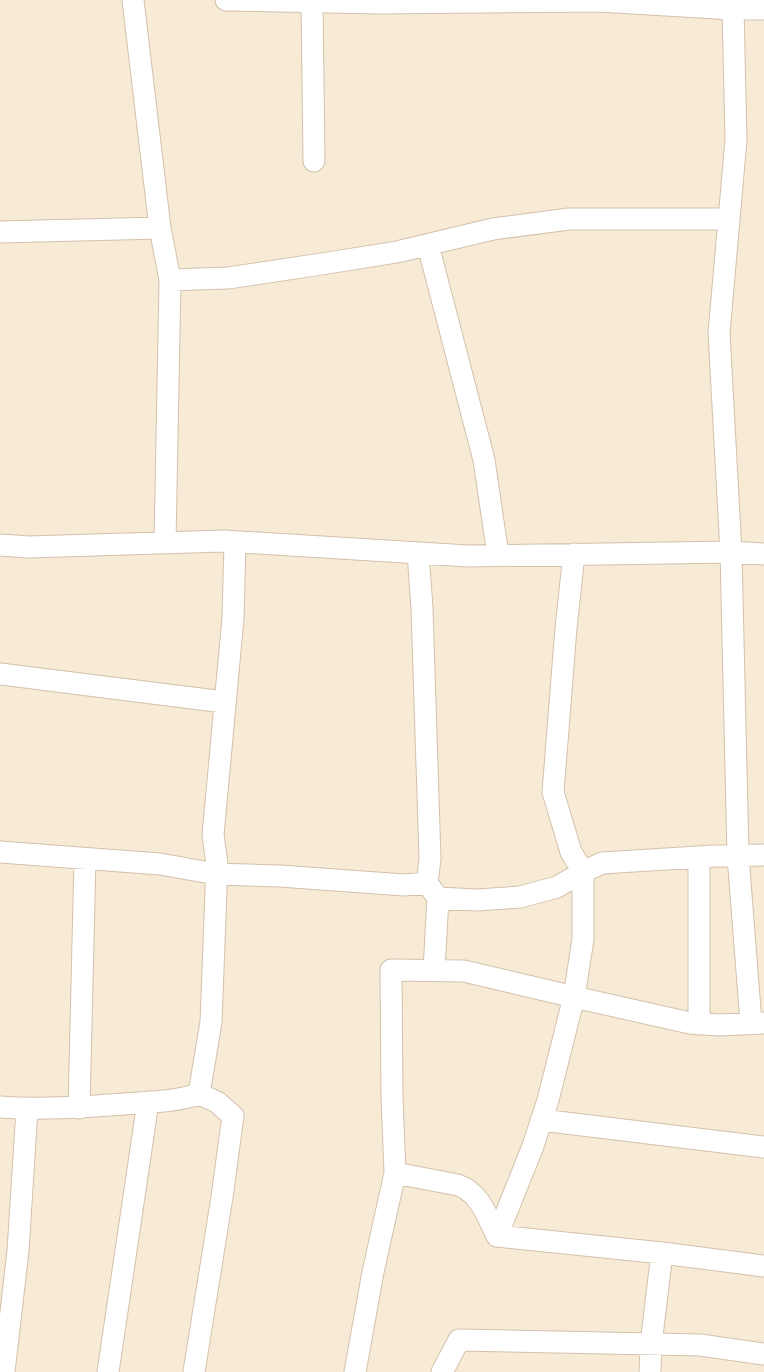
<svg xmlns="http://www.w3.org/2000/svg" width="764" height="1372" font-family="Manrope,sans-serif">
  <rect width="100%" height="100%" fill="#fef8e8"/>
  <path fill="#f7ebd6" d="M 0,0 L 764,0 L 764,1372 L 0,1372 Z"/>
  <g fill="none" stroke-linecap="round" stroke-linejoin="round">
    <g stroke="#d3c1ac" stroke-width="23">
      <path id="street" d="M 133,0 L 160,228 L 170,280 L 228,278 L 315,265 L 397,252 L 493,229 L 569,219 L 729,219
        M 226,0 L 379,3 L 599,1 L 733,9 L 736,140 L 719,333 L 731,552 L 764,554
        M 312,2 L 314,161
        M 733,9 L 764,9
        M 0,232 L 160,228
        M 428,245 L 484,460 L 498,555
        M 165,543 L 170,280
        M 0,545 L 29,547 L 224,541 L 468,556 L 731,552 L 738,856 L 751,1023
        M 418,553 L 422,608 L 430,859 L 427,883
        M 0,674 L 224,702
        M 0,852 L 160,864 L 216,874 L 280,876 L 404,885 L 427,883 L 438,898 L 477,900 L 520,897 L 557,887 L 583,872 L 571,852 L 553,792 L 566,628 L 574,554
        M 699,857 L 699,1024
        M 434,970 L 438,898
        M 0,1107 C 42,1110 83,1107 124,1104 C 150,1102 175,1102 199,1094
        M 79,1108 L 85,859
        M 541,1120 L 764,1147
        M 395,1173 L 458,1185 C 480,1193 487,1216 497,1236
        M 497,1236 L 533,1146 L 548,1100 L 574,997 L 690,1023 L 719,1025 L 764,1023
        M 497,1236 L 662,1253 L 764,1266
        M 4,1372 L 18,1251 L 27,1109
        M 108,1372 L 148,1102
        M 194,1372 L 222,1197 L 233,1116 L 217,1102 L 199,1094 L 211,1022 L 217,864 L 213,835 L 233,618 L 235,542
        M 355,1372 L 373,1272 L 395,1173 L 392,1097 L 391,970 L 464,971 L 574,997 L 583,939 L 583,872 L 602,863 L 714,856 L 764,855
        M 442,1372 L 459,1340 L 700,1345 L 764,1354
        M 650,1372 L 651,1344 L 662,1253"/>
    </g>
    <use href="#street" stroke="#fff" stroke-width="21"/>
  </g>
</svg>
